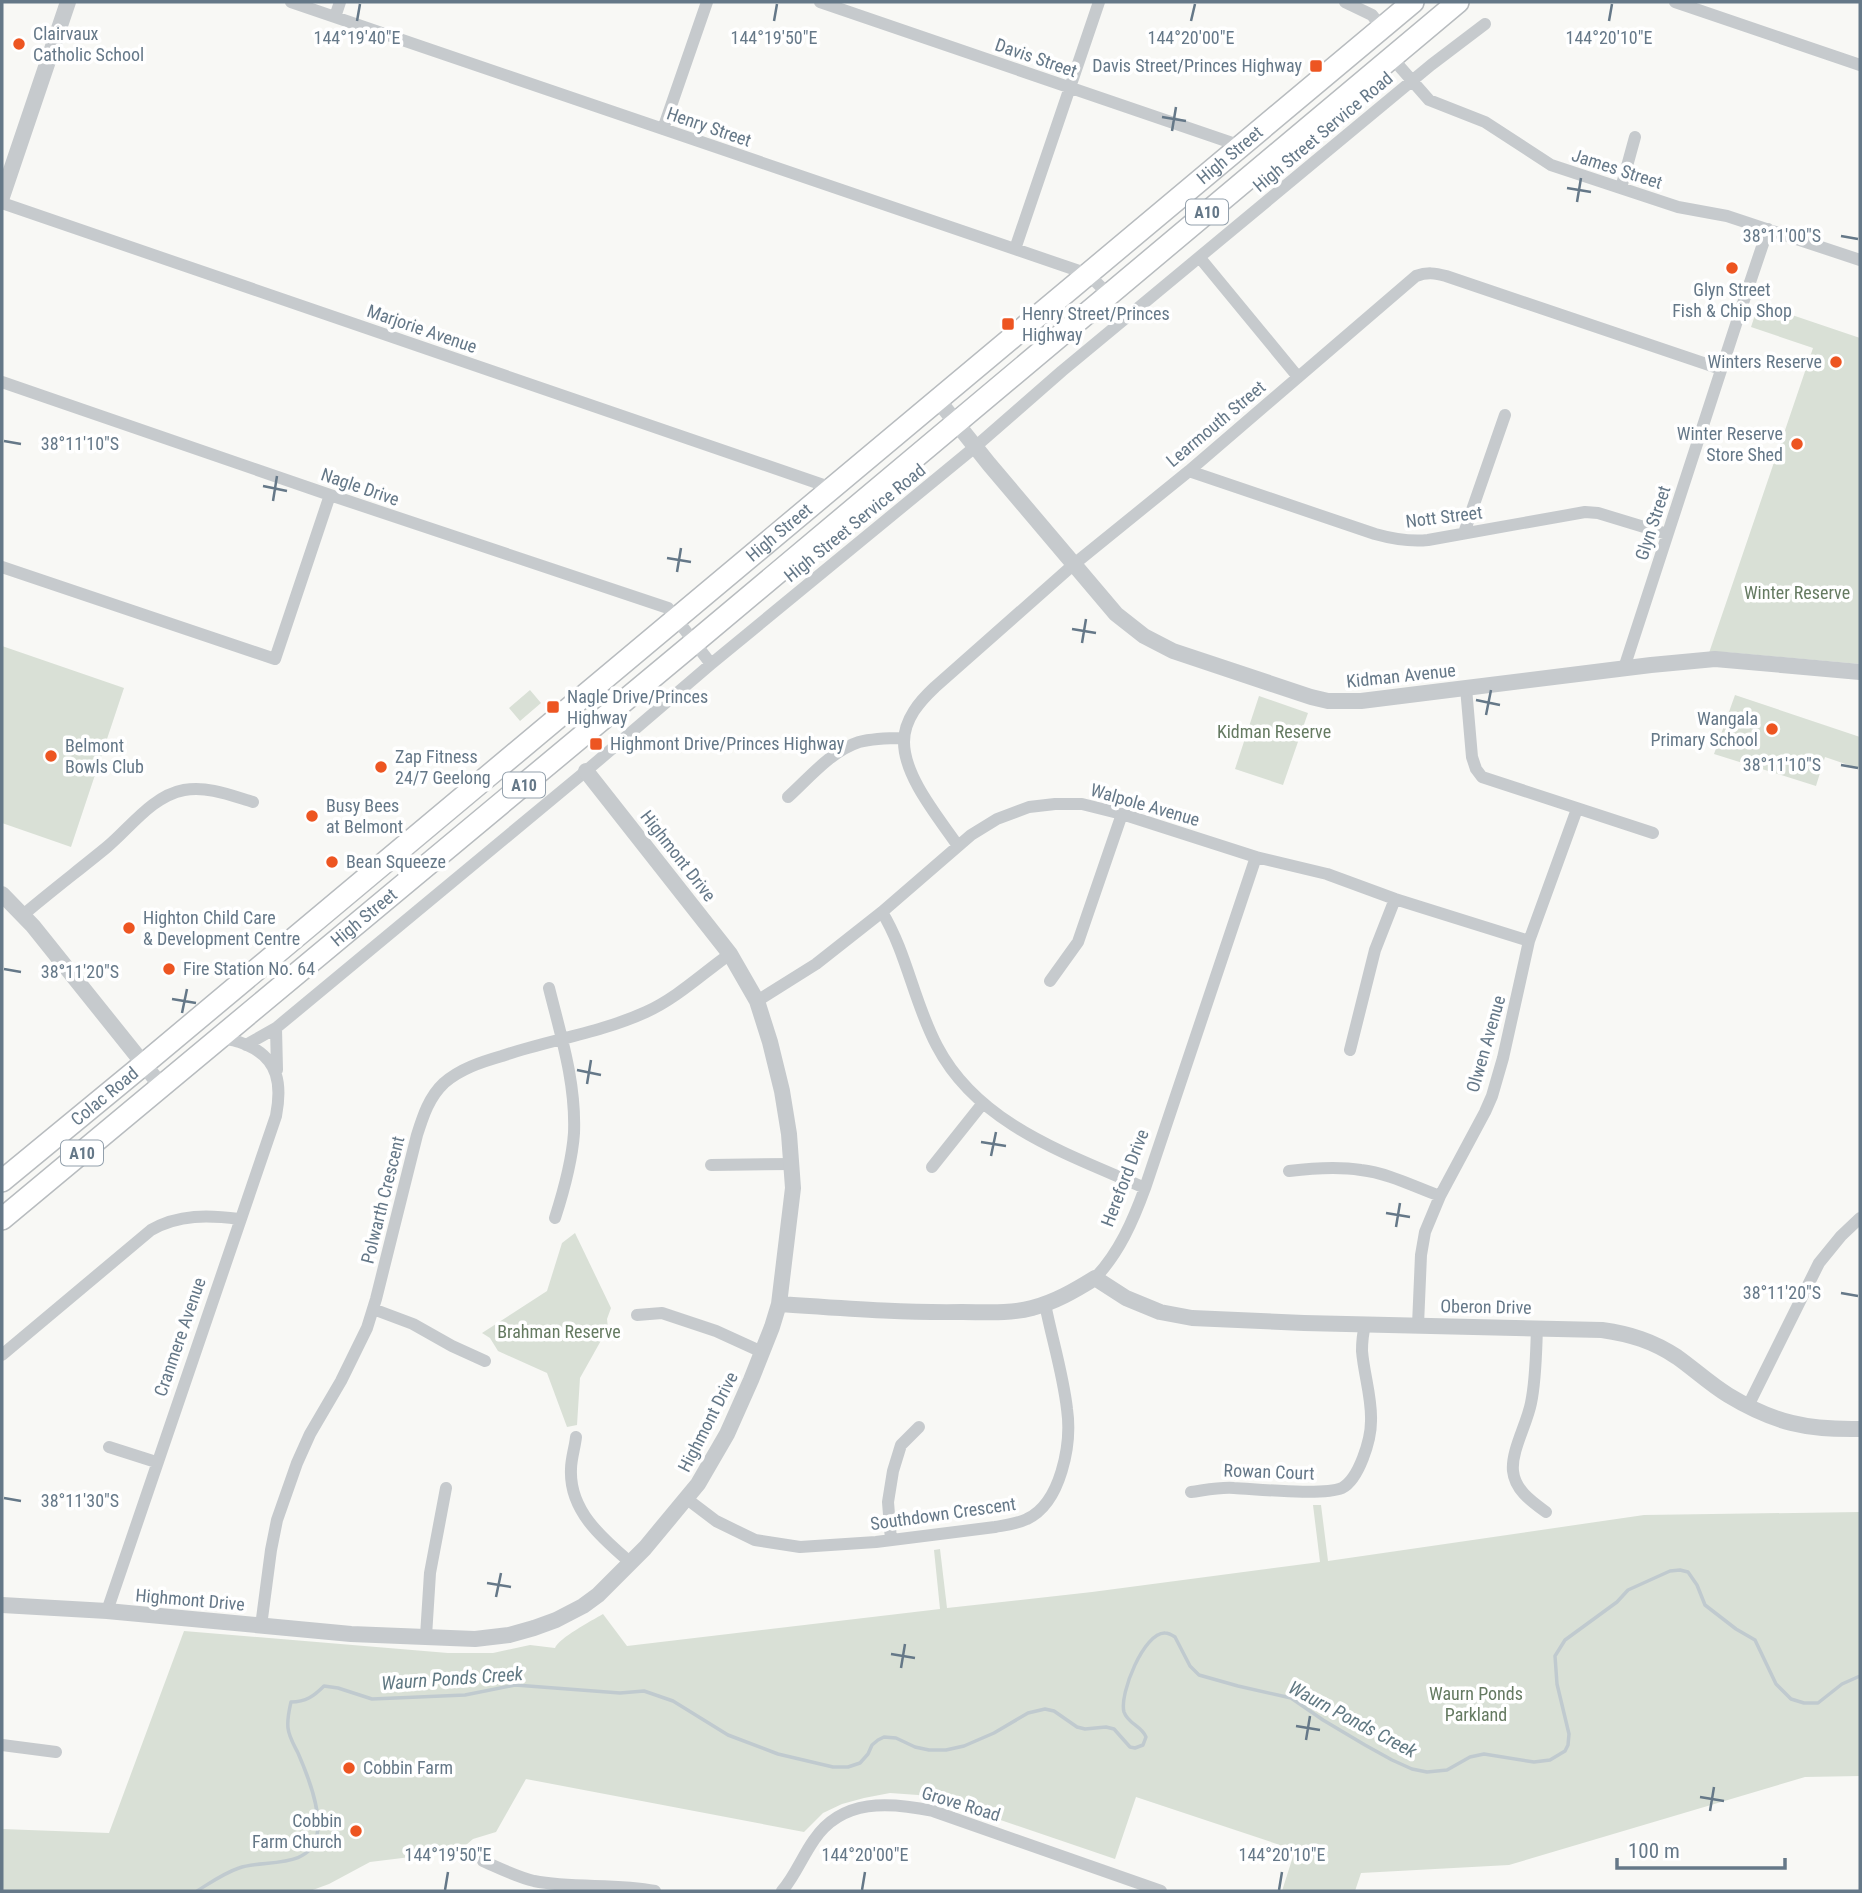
<svg xmlns="http://www.w3.org/2000/svg" width="1862" height="1893" font-family="'Roboto Condensed',sans-serif">
  <rect width="100%" height="100%" fill="#f8f8f5"/>
  <path fill="#d9e0d6" d="M 1760,300 L 1772,304 L 1771,308 L 1860,338 L 1860,664 L 1724,652 L 1709,653 L 1813,348 L 1751,327 Z
    M 2,646 L 124,688 L 71,847 L 2,823 Z
    M 530,690 L 541,703 L 520,721 L 509,708 Z
    M 1735,695 L 1860,737 L 1860,769 L 1825,757 L 1816,786 L 1714,754 Z
    M 1259,696 L 1308,713 L 1283,785 L 1235,769 Z
    M 575,1233 L 611,1308 L 607,1319 L 608,1328 L 580,1378 L 577,1425 L 567,1427 L 547,1373 L 498,1351 L 490,1338 L 482,1333 L 547,1291 L 562,1243 Z
    M 1313,1505 L 1321,1505 L 1328,1561 L 1644,1515 L 1860,1512 L 1860,1776 L 1805,1777 L 1509,1865 L 1361,1873 L 1355,1891 L 1282,1891 L 1295,1850 L 1136,1797 L 1115,1859 L 945,1801 L 918,1795 L 890,1793 L 864,1798 L 842,1804 L 823,1813 L 804,1832 L 526,1779 L 496,1832 L 473,1839 L 459,1851 L 370,1862 L 329,1884 L 310,1891 L 2,1891 L 2,1829 L 109,1833 L 184,1631 L 448,1653 L 493,1653 L 530,1645 L 555,1648 C 559,1638 591,1621 603,1614 L 627,1646 L 940,1609 L 934,1550 L 940,1549 L 947,1608 L 1092,1592 L 1320,1562 Z"/>
  <g fill="none" stroke-linecap="round" stroke-linejoin="round">
    <path stroke="#c0cacf" stroke-width="3.5" d="M 197,1891 C 210,1883 224,1873 239,1868 C 263,1859 310,1870 317,1835 C 322,1811 308,1776 298,1753 C 294,1745 289,1737 288,1728 C 287,1719 289,1711 291,1702 C 306,1702 314,1696 324,1686 L 338,1688 L 372,1699 L 465,1695 L 515,1685 L 620,1693 L 644,1691 L 673,1701 L 728,1735 L 778,1754 L 833,1767 L 848,1767 L 860,1763 L 868,1754 L 872,1745 L 878,1740 L 884,1737 L 896,1738 L 915,1747 L 929,1750 L 946,1750 L 964,1746 L 994,1733 L 1028,1713 L 1045,1709 L 1054,1711 L 1077,1727 L 1085,1729 L 1106,1727 L 1114,1729 L 1130,1747 L 1135,1748 L 1143,1745 L 1146,1737 C 1142,1726 1128,1724 1124,1712 C 1119,1694 1144,1632 1165,1633 C 1169,1633 1172,1635 1175,1637 L 1190,1666 L 1199,1675 L 1238,1686 L 1291,1698 L 1323,1720 L 1365,1745 L 1392,1760 L 1412,1769 L 1427,1772 L 1447,1770 L 1470,1757 L 1484,1754 L 1534,1762 L 1550,1760 L 1565,1751 L 1568,1745 L 1569,1734 L 1557,1684 L 1555,1656 L 1565,1640 L 1617,1602 L 1628,1590 L 1670,1571 L 1680,1570 L 1688,1572 L 1697,1585 L 1705,1605 L 1736,1629 L 1755,1640 L 1776,1684 L 1791,1699 L 1804,1703 L 1818,1703 L 1842,1684 L 1860,1676"/>
    <g stroke="#b8bcbf" stroke-width="24">
      <g id="trunk">
        <path id="s1" d="M 2,1181 L 144,1064 L 1413,2"/>
        <path id="s2" d="M 2,1219 L 695,642 L 1458,2"/>
      </g>
    </g>
    <path stroke="#c6cacd" stroke-width="12" d="M 291,2 L 1088,274 L 1109,295
      M 820,2 L 1241,146
      M 1345,2 L 1372,15 L 1382,28
      M 1675,2 L 1860,65
      M 335,17 L 340,2
      M 1394,56 L 1400,67 L 1429,100 L 1485,122 L 1551,165 L 1678,207 L 1727,216 L 1860,260
      M 663,129 L 707,2
      M 1621,188 L 1635,137
      M 2,203 L 832,488
      M 1015,249 L 1099,2
      M 1200,258 L 1298,377
      M 2,382 L 330,495 L 668,608 L 711,664
      M 1189,471 L 1375,534 C 1393,539 1409,542 1428,540 L 1585,512 L 1598,513 L 1667,534
      M 1464,533 L 1505,415
      M 2,567 L 275,659 L 330,495
      M 1624,668 L 1740,312 L 1768,229
      M 1466,688 L 1472,757 L 1476,769 L 1482,777 L 1653,833
      M 788,797 C 809,778 831,751 859,742 C 874,738 889,738 904,738
      M 958,846 C 939,818 904,777 904,742 C 904,719 920,701 935,687 L 1073,565 L 1189,471 L 1416,276 C 1427,272 1435,273 1446,276 L 1721,369
      M 882,912 C 907,953 914,1003 937,1046 C 978,1125 1068,1154 1145,1188
      M 23,915 C 50,892 79,870 107,847 C 130,828 152,796 184,790 C 208,786 230,795 253,802
      M 1050,981 L 1078,942 L 1122,814
      M 549,988 C 561,1036 576,1083 574,1133 C 572,1162 564,1190 555,1218
      M 757,1001 L 816,964 L 882,912 L 971,835 L 997,819 L 1029,807 L 1055,804 L 1082,804 L 1122,814 L 1256,857 L 1327,874 L 1395,899 L 1529,941
      M 276,1028 L 277,1070
      M 246,1045 L 276,1028 L 586,771 L 711,664 L 975,447 L 1062,371 L 1431,65 L 1485,24
      M 1350,1050 L 1375,950 L 1395,899
      M 711,1165 L 792,1164
      M 932,1167 L 983,1103
      M 1289,1171 C 1313,1168 1337,1166 1361,1170 C 1388,1173 1415,1187 1440,1196
      M 1095,1278 C 1119,1253 1133,1221 1145,1188 L 1256,857
      M 373,1309 L 413,1324 L 452,1346 L 485,1361
      M 637,1315 L 662,1313 L 716,1331 L 762,1352
      M 1418,1325 L 1421,1255 L 1425,1232 L 1440,1196 L 1485,1112 L 1492,1096 L 1503,1058 L 1529,941 L 1577,809
      M 1537,1328 C 1536,1353 1536,1379 1531,1403 C 1527,1424 1511,1451 1513,1471 C 1515,1490 1531,1501 1546,1512
      M 2,1355 L 151,1230 C 179,1214 209,1215 239,1219
      M 1748,1406 L 1819,1263 L 1841,1236 L 1860,1218
      M 576,1437 C 575,1447 571,1459 571,1469 C 569,1511 603,1539 631,1563
      M 109,1447 L 156,1462
      M 1191,1492 C 1206,1490 1219,1487 1234,1488 C 1257,1489 1323,1496 1342,1488 C 1359,1479 1371,1440 1371,1421 C 1372,1398 1364,1375 1362,1351 C 1362,1342 1363,1333 1365,1325
      M 687,1499 L 716,1521 L 755,1540 L 800,1547 L 876,1542 L 995,1527 C 1006,1525 1017,1524 1027,1519 C 1061,1503 1072,1444 1067,1409 C 1063,1374 1052,1339 1045,1304
      M 891,1540 L 888,1502 L 893,1471 L 901,1445 L 919,1427
      M 107,1611 L 276,1116 C 282,1085 279,1059 247,1045 C 237,1041 231,1039 220,1039
      M 261,1626 L 271,1550 L 277,1520 L 297,1463 L 310,1434 L 341,1381 L 367,1328 L 376,1299 L 417,1135 C 423,1116 429,1097 444,1083 C 460,1069 481,1062 502,1056 C 549,1040 600,1033 646,1012 C 677,998 703,973 730,954
      M 426,1636 L 430,1573 L 446,1488
      M 2,1745 L 56,1752
      M 483,1861 C 499,1868 517,1877 534,1881 C 574,1889 615,1883 655,1891
      M 782,1891 C 795,1876 802,1857 814,1840 C 842,1798 890,1802 933,1811 L 1161,1891"/>
    <path stroke="#c6cacd" stroke-width="16" d="M 2,197 L 68,2
      M 938,400 L 989,464 L 1116,614 L 1144,636 L 1173,651 L 1311,697 L 1328,701 L 1361,701 L 1651,665 L 1715,659 L 1860,672
      M 2,894 L 33,926 L 162,1087
      M 779,1304 C 840,1308 901,1313 962,1312 C 985,1312 1009,1314 1032,1308 C 1055,1302 1074,1291 1095,1278 L 1126,1298 L 1160,1312 L 1192,1318 L 1304,1323 L 1602,1330 C 1630,1334 1653,1341 1677,1357 C 1694,1369 1710,1384 1728,1395 C 1774,1423 1807,1430 1860,1429
      M 2,1605 L 107,1611 L 351,1634 L 475,1639 L 509,1635 L 534,1628 L 556,1620 L 583,1606 L 598,1595 L 645,1548 L 698,1484 L 727,1434 L 751,1380 L 772,1327 L 779,1304 L 793,1188 L 789,1134 L 782,1091 L 770,1042 L 757,1001 L 730,954 L 586,771"/>
    <use href="#trunk" stroke="#fff" stroke-width="21"/>
  </g>
  <path fill="none" stroke="#657888" stroke-width="2.5" d="M 357,21 L 360,4M 774,21 L 777,4M 1191,21 L 1195,4M 1609,21 L 1612,4M 1162,117 L 1186,121M 1172,131 L 1176,107M 1567,188 L 1591,192M 1577,202 L 1581,178M 1841,236 L 1858,239M 4,441 L 21,444M 263,486 L 287,491M 273,501 L 277,476M 667,558 L 691,562M 677,572 L 681,548M 1072,629 L 1096,633M 1082,643 L 1086,619M 1476,700 L 1500,705M 1486,715 L 1491,690M 1841,765 L 1858,768M 4,969 L 21,972M 172,999 L 196,1003M 182,1013 L 187,989M 577,1070 L 601,1075M 587,1084 L 591,1060M 981,1142 L 1006,1146M 991,1156 L 996,1132M 1386,1213 L 1410,1217M 1396,1227 L 1400,1203M 1841,1293 L 1858,1296M 4,1498 L 21,1501M 487,1583 L 511,1587M 496,1597 L 501,1573M 891,1654 L 915,1658M 901,1668 L 905,1644M 1296,1726 L 1320,1730M 1306,1740 L 1310,1716M 1700,1797 L 1724,1801M 1710,1811 L 1714,1787M 445,1890 L 448,1872M 862,1890 L 865,1872M 1279,1890 L 1282,1872"/>
  <g fill="#ed5521" stroke="#fff" stroke-width="2.5">
    <circle cx="19" cy="44" r="7"/>
    <rect x="1309" y="59" width="14" height="14" rx="3.5"/>
    <circle cx="1732" cy="268" r="7"/>
    <rect x="1001" y="317" width="14" height="14" rx="3.5"/>
    <circle cx="1836" cy="362" r="7"/>
    <circle cx="1797" cy="444" r="7"/>
    <rect x="546" y="700" width="14" height="14" rx="3.5"/>
    <circle cx="1772" cy="729" r="7"/>
    <rect x="589" y="737" width="14" height="14" rx="3.5"/>
    <circle cx="51" cy="756" r="7"/>
    <circle cx="381" cy="767" r="7"/>
    <circle cx="312" cy="816" r="7"/>
    <circle cx="332" cy="862" r="7"/>
    <circle cx="129" cy="928" r="7"/>
    <circle cx="169" cy="969" r="7"/>
    <circle cx="349" cy="1768" r="7"/>
    <circle cx="356" cy="1831" r="7"/>
  </g>
  <g text-anchor="middle" stroke-width="7" stroke-linejoin="round" paint-order="stroke">
    <g fill="#fff" stroke="#93a0ac" stroke-width="2">
      <rect x="1186" y="199.5" width="42" height="25" rx="5"/>
      <rect x="503" y="772.5" width="42" height="25" rx="5"/>
      <rect x="61" y="1140.5" width="42" height="25" rx="5"/>
    </g>
    <g font-size="16" font-weight="bold" fill="#657888">
      <text x="1207" y="218">A10</text>
      <text x="524" y="791">A10</text>
      <text x="82" y="1159">A10</text>
    </g>
    <g font-size="18" fill="#657888" stroke="#fff" text-anchor="start">
      <text x="33" y="40">Clairvaux<tspan x="33" dy="21">Catholic School</tspan></text>
      <text x="1302" y="72" text-anchor="end">Davis Street/Princes Highway</text>
      <text x="1732" y="296" text-anchor="middle">Glyn Street<tspan x="1732" dy="21">Fish &amp; Chip Shop</tspan></text>
      <text x="1022" y="320">Henry Street/Princes<tspan x="1022" dy="21">Highway</tspan></text>
      <text x="1822" y="368" text-anchor="end">Winters Reserve</text>
      <text x="1783" y="440" text-anchor="end">Winter Reserve<tspan x="1783" dy="21">Store Shed</tspan></text>
      <text x="567" y="703">Nagle Drive/Princes<tspan x="567" dy="21">Highway</tspan></text>
      <text x="1758" y="725" text-anchor="end">Wangala<tspan x="1758" dy="21">Primary School</tspan></text>
      <text x="610" y="750">Highmont Drive/Princes Highway</text>
      <text x="65" y="752">Belmont<tspan x="65" dy="21">Bowls Club</tspan></text>
      <text x="395" y="763">Zap Fitness<tspan x="395" dy="21">24/7 Geelong</tspan></text>
      <text x="326" y="812">Busy Bees<tspan x="326" dy="21">at Belmont</tspan></text>
      <text x="346" y="868">Bean Squeeze</text>
      <text x="143" y="924">Highton Child Care<tspan x="143" dy="21">&amp; Development Centre</tspan></text>
      <text x="183" y="975">Fire Station No. 64</text>
      <text x="363" y="1774">Cobbin Farm</text>
      <text x="342" y="1827" text-anchor="end">Cobbin<tspan x="342" dy="21">Farm Church</tspan></text>
    </g>
    <g font-size="18" fill="#657888" stroke="#fff">
      <text transform="translate(1036 58) rotate(19)" y="6">Davis Street</text>
      <text transform="translate(709 127) rotate(19)" y="6">Henry Street</text>
      <text transform="translate(1323 132) rotate(-40)" y="6">High Street Service Road</text>
      <text dy="6" stroke="none"><textPath href="#s1" startOffset="1600">High Street</textPath></text>
      <text transform="translate(1617 169) rotate(18)" y="6">James Street</text>
      <text transform="translate(422 329) rotate(19)" y="6">Marjorie Avenue</text>
      <text transform="translate(1216 424) rotate(-40)" y="6">Learmouth Street</text>
      <text transform="translate(360 487) rotate(19)" y="6">Nagle Drive</text>
      <text transform="translate(1444 517) rotate(-7)" y="6">Nott Street</text>
      <text transform="translate(855 523) rotate(-39)" y="6">High Street Service Road</text>
      <text transform="translate(1653 523) rotate(-72)" y="6">Glyn Street</text>
      <text dy="6" stroke="none"><textPath href="#s1" startOffset="1012">High Street</textPath></text>
      <text transform="translate(1401 676) rotate(-6)" y="6">Kidman Avenue</text>
      <text transform="translate(1145 805) rotate(16)" y="6">Walpole Avenue</text>
      <text transform="translate(678 856) rotate(52)" y="6">Highmont Drive</text>
      <text dy="6" stroke="none"><textPath href="#s2" startOffset="471">High Street</textPath></text>
      <text transform="translate(1486 1044) rotate(-74)" y="6">Olwen Avenue</text>
      <text dy="6" stroke="none"><textPath href="#s1" startOffset="133">Colac Road</textPath></text>
      <text transform="translate(1125 1178) rotate(-69)" y="6">Hereford Drive</text>
      <text transform="translate(383 1200) rotate(-76)" y="6">Polwarth Crescent</text>
      <text transform="translate(1486 1307) rotate(1)" y="6">Oberon Drive</text>
      <text transform="translate(180 1337) rotate(-71)" y="6">Cranmere Avenue</text>
      <text transform="translate(708 1422) rotate(-63)" y="6">Highmont Drive</text>
      <text transform="translate(1269 1472) rotate(2)" y="6">Rowan Court</text>
      <text transform="translate(943 1514) rotate(-8)" y="6">Southdown Crescent</text>
      <text transform="translate(190 1600) rotate(5)" y="6">Highmont Drive</text>
      <text transform="translate(961 1804) rotate(17)" y="6">Grove Road</text>
    </g>
    <g font-size="18" fill="#657a61" stroke="#fff">
      <text x="1797" y="599">Winter Reserve</text>
      <text x="1274" y="738">Kidman Reserve</text>
      <text x="559" y="1338">Brahman Reserve</text>
      <text x="1476" y="1700">Waurn Ponds<tspan x="1476" dy="21">Parkland</tspan></text>
    </g>
    <g font-size="19" font-style="italic" fill="#617983" stroke="#fff">
      <text transform="translate(452 1678) rotate(-4)" y="7">Waurn Ponds Creek</text>
      <text transform="translate(1353 1719) rotate(28)" y="7">Waurn Ponds Creek</text>
    </g>
  </g>
  <g font-size="18" text-anchor="middle" fill="#657888" stroke="#fff" stroke-width="7" stroke-linejoin="round" paint-order="stroke">
    <text x="357" y="44">144°19'40"E</text>
    <text x="774" y="44">144°19'50"E</text>
    <text x="1191" y="44">144°20'00"E</text>
    <text x="1609" y="44">144°20'10"E</text>
    <text x="1782" y="242">38°11'00"S</text>
    <text x="80" y="450">38°11'10"S</text>
    <text x="1782" y="771">38°11'10"S</text>
    <text x="80" y="978">38°11'20"S</text>
    <text x="1782" y="1299">38°11'20"S</text>
    <text x="80" y="1507">38°11'30"S</text>
    <text x="448" y="1861">144°19'50"E</text>
    <text x="865" y="1861">144°20'00"E</text>
    <text x="1282" y="1861">144°20'10"E</text>
  </g>
  <rect width="1862" height="1893" fill="none" stroke="#657888" stroke-width="7"/>
  <path d="M1617 1858v10h168v-10" fill="none" stroke="#657888" stroke-width="3.5"/>
  <text x="1628" y="1858" font-size="21" fill="#657888" stroke="#ffffff" stroke-width="5" paint-order="stroke">100 m</text>
</svg>
